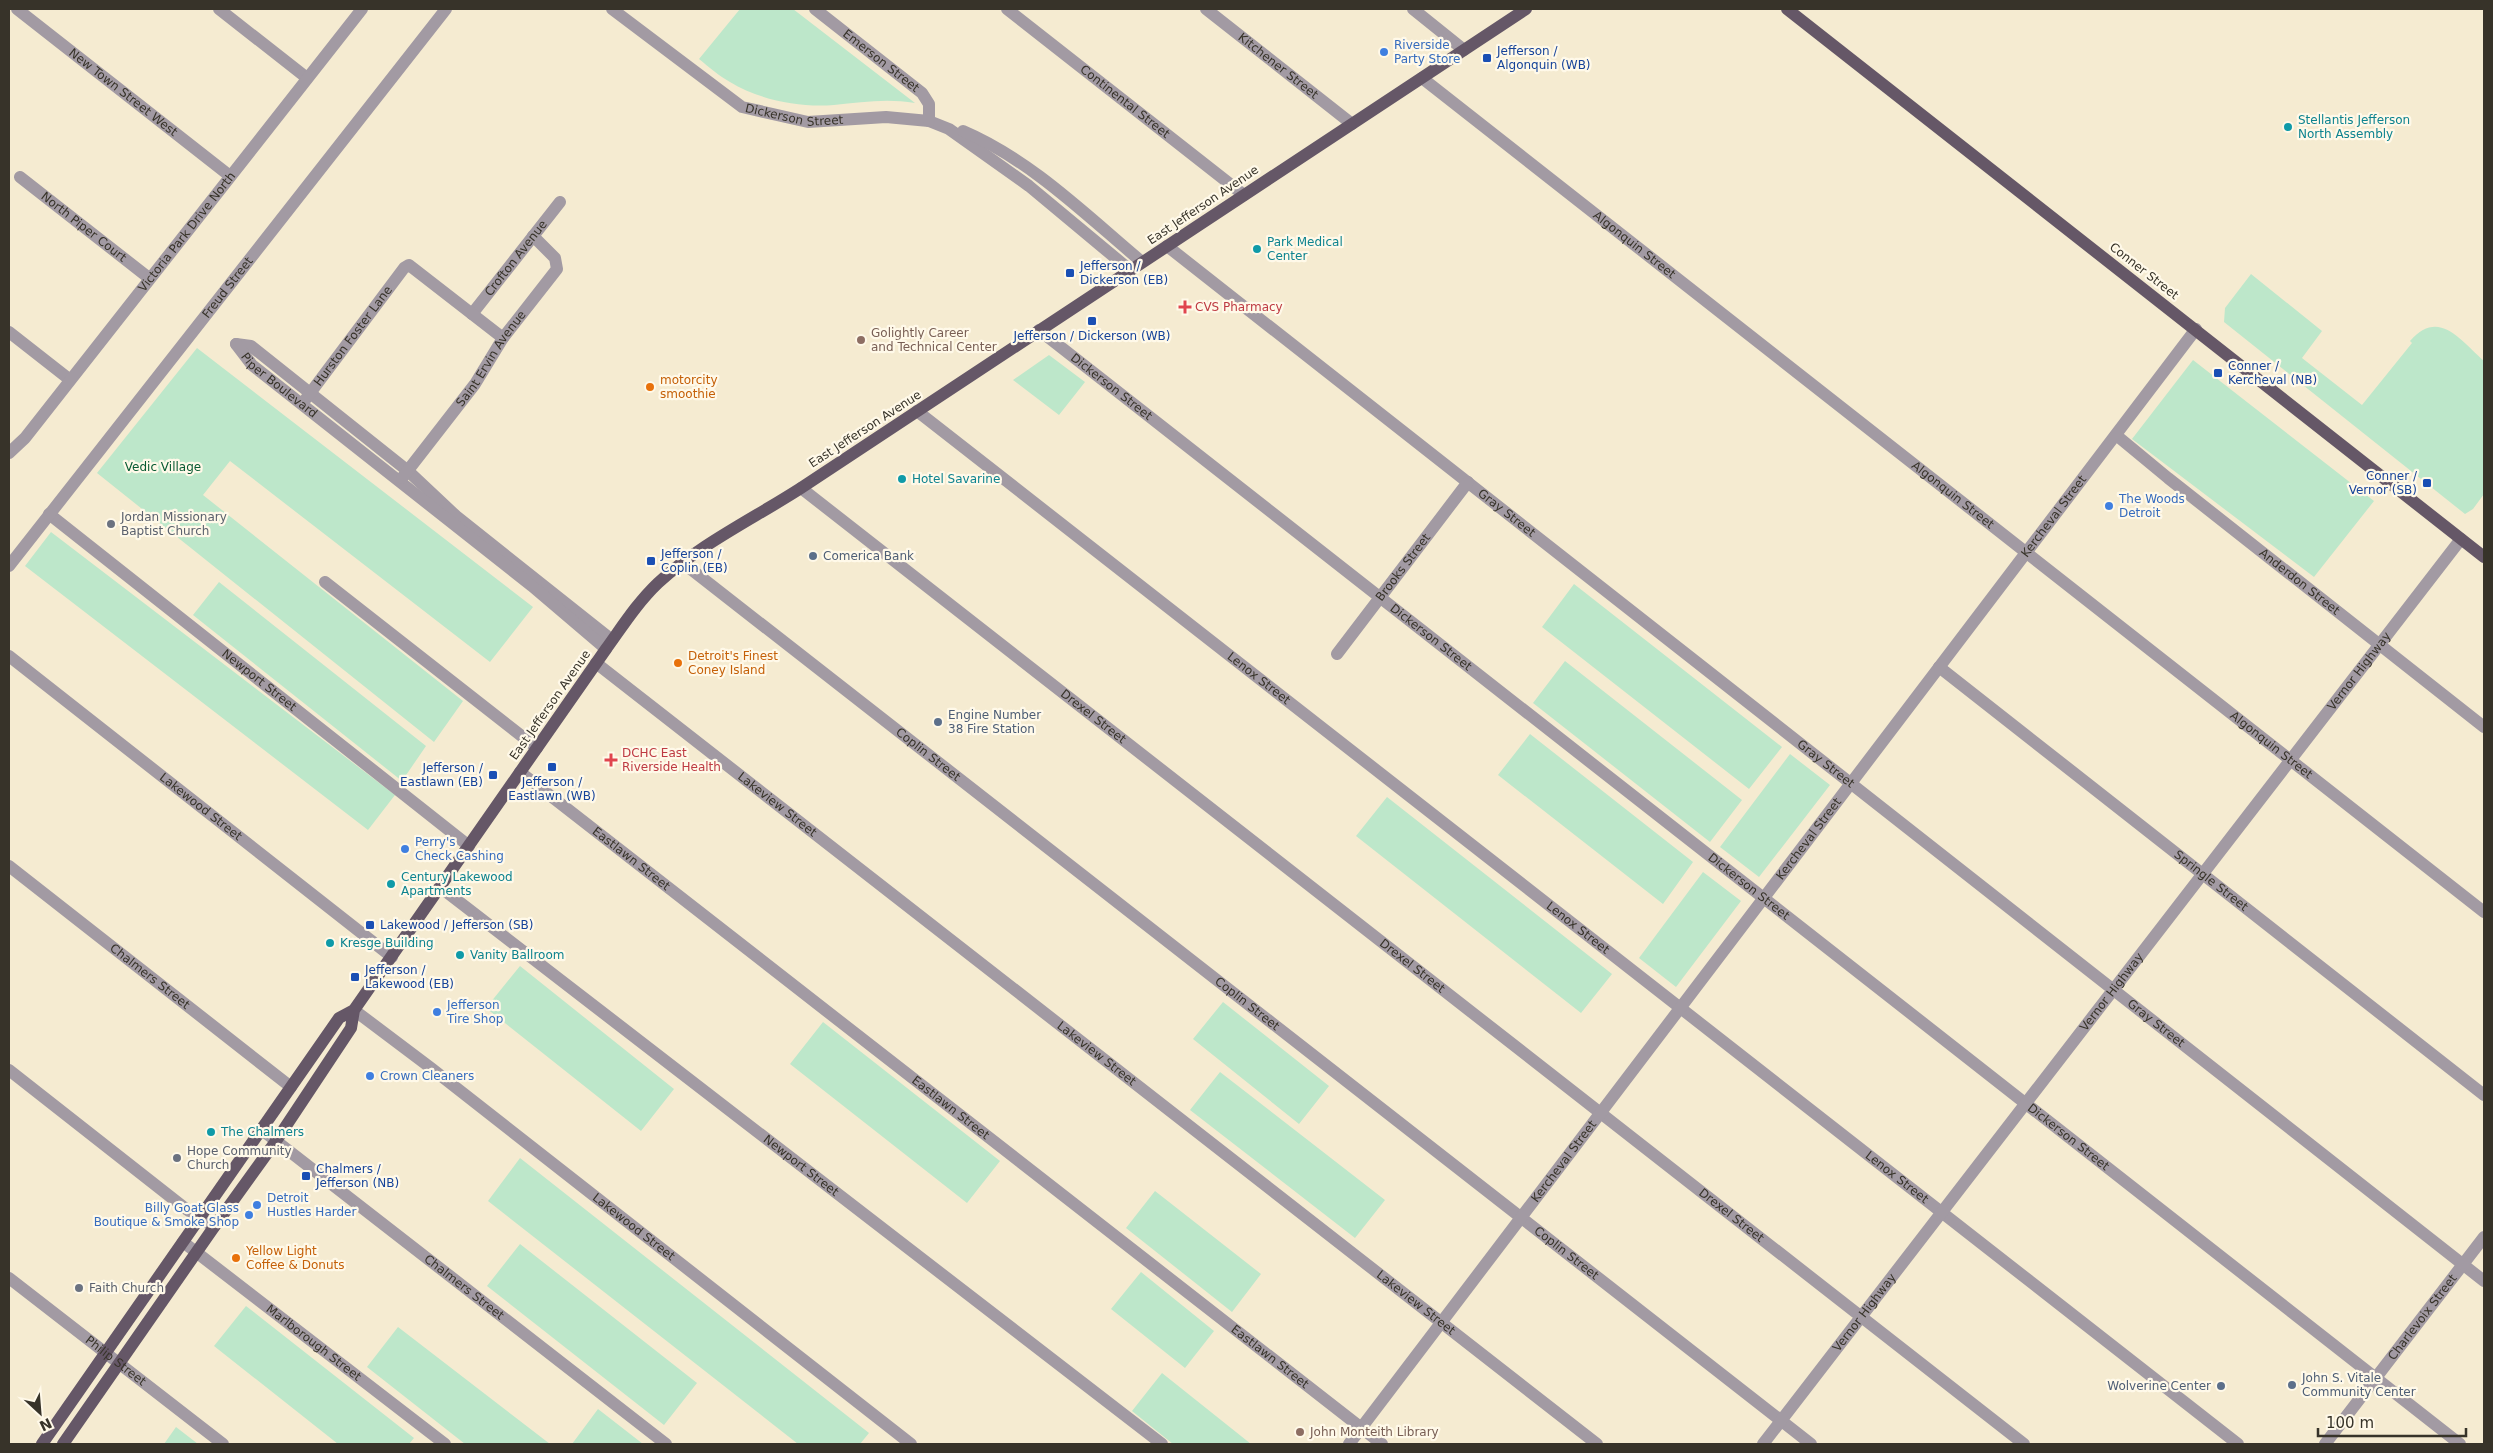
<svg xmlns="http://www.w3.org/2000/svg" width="2493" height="1453" font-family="'DejaVu Sans',sans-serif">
  <rect width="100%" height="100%" fill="#f5ebd1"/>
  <path fill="#bde7ca" d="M 740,9 L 793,9 L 915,103 C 887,98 862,102 834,105 C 801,108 759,100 730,82 C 719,76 709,67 699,59 Z
    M 2251,274 L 2322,331 L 2302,358 L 2362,405 L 2412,343 L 2410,341 C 2439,308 2460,340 2484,361 L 2484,494 L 2473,509 L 2465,514 L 2224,322 L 2225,308 Z
    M 197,348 L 533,607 L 490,662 L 230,461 L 203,495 L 463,701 L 434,742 L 97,473 Z
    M 1049,355 L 1085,382 L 1059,415 L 1013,380 Z
    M 2193,360 L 2374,501 L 2314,577 L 2132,439 Z
    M 51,532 L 395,795 L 368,830 L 25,566 Z
    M 219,582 L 426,746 L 402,781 L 193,615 Z
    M 1574,584 L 1782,747 L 1749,789 L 1542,627 Z
    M 1565,661 L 1742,800 L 1710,842 L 1533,703 Z
    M 1530,734 L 1693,862 L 1663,904 L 1498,775 Z
    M 1790,754 L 1830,785 L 1759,877 L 1720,847 Z
    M 1387,797 L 1612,974 L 1581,1013 L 1356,836 Z
    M 1703,872 L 1741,901 L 1676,987 L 1639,958 Z
    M 520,966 L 674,1089 L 641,1131 L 486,1008 Z
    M 1223,1002 L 1329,1086 L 1299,1124 L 1193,1039 Z
    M 823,1022 L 1000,1161 L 967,1203 L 790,1064 Z
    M 1220,1072 L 1385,1200 L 1355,1238 L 1190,1110 Z
    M 520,1158 L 869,1433 L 860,1444 L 798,1444 L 488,1201 Z
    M 1155,1191 L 1261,1274 L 1232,1312 L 1126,1228 Z
    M 520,1244 L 697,1383 L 664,1425 L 487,1286 Z
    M 1141,1272 L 1214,1331 L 1185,1368 L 1111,1309 Z
    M 246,1306 L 414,1438 L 409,1444 L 338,1444 L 214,1346 Z
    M 398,1327 L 550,1444 L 465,1444 L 367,1367 Z
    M 1162,1373 L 1251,1444 L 1173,1444 L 1132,1411 Z
    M 598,1409 L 643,1444 L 572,1444 Z
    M 176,1427 L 198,1444 L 164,1444 Z"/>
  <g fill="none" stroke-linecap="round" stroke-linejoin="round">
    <g stroke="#a29aa3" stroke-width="12">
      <path id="s1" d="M 17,9 L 230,176"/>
      <path d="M 219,9 L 307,78"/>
      <path id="s2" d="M 612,9 L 742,107 L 808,122 L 886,117 L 929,121 L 949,129 L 1029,186 L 1130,270"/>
      <path id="s3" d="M 815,9 L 922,93 L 929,104 L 929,121"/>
      <path id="s4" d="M 1007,9 L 1244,195"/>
      <path id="s5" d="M 1206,9 L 1352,124"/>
      <path d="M 1413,9 L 1464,50"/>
      <path id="s6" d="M 1422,78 L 2484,912"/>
      <path d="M 963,131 C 1031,160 1087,216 1142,262"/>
      <path id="s7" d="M 20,177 L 149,278"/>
      <path id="s8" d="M 1167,246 L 2484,1281"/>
      <path id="s9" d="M 472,314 L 560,202"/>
      <path id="s10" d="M 1039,330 L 2460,1444"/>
      <path d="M 9,332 L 69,379"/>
      <path d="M 236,344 L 251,346 L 408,471 L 456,516 L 612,640"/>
      <path id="s11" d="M 236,344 L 252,365 L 532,586 L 606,649"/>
      <path id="s12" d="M 305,400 L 404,268 L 409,265 L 503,338"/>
      <path id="s13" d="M 917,411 L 2238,1444"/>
      <path id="s14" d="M 2116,435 L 2168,478 L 2484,727"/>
      <path id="s15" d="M 9,453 L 25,438 L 362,9"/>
      <path id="s16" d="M 402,478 L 475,384 L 503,338 L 557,269 L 555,258 L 533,236"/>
      <path id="s17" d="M 801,488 L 2024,1444"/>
      <path id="s18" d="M 49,514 L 469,846"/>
      <path id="s19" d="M 683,563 L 1811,1444"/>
      <path id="s20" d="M 9,566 L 446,9"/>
      <path d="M 325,582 L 537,748"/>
      <path id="s21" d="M 1337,654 L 1468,482"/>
      <path id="s22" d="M 9,656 L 392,957"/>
      <path id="s23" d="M 596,663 L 1597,1444"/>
      <path id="s24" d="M 1939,667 L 2484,1095"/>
      <path id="s25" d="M 520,772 L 1382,1444"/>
      <path id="s26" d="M 9,866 L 291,1087"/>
      <path id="s27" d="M 440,887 L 1162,1444"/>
      <path id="s28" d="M 354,1010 L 431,1068 L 911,1444"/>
      <path d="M 9,1070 L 186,1209 L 214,1227"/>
      <path id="s29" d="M 262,1130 L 666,1444"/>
      <path id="s30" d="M 183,1242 L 445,1444"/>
      <path id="s31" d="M 9,1278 L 223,1444"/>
      <path id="s32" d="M 1349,1444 L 2196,329"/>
      <path id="s33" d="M 1763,1444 L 2461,539"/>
      <path id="s34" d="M 2325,1444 L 2484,1237"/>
    </g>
    <path stroke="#655767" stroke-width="12" d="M 1787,9 L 2484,557
      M 42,1444 L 339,1018 L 354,1010
      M 63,1444 L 214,1227 L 276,1141 L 351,1028 L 354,1010 L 606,649 C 622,627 637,603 658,583 C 700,544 753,519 801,488 L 1526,9"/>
  </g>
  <g fill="#3f7fe0" stroke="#fff9e9" stroke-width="2">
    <circle cx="1384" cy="52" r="5"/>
    <circle cx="2109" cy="506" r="5"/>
    <circle cx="405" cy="849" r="5"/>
    <circle cx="437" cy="1012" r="5"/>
    <circle cx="370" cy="1076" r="5"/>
    <circle cx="257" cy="1205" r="5"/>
    <circle cx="249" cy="1215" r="5"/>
  </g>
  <g fill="#1a4fb4" stroke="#fff9e9" stroke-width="2">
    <rect x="1482" y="53" width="10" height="10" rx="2.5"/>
    <rect x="1065" y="268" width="10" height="10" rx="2.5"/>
    <rect x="1087" y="316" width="10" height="10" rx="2.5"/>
    <rect x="2213" y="368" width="10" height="10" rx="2.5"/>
    <rect x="2422" y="478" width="10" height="10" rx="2.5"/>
    <rect x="646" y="556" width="10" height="10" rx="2.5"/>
    <rect x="547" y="762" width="10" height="10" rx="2.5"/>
    <rect x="488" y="770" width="10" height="10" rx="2.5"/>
    <rect x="365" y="920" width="10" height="10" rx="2.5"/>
    <rect x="350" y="972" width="10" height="10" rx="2.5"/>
    <rect x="301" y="1171" width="10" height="10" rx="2.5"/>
  </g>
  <g fill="#0f9aa8" stroke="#fff9e9" stroke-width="2">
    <circle cx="2288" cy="127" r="5"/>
    <circle cx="1257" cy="249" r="5"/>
    <circle cx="902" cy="479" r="5"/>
    <circle cx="391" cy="884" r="5"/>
    <circle cx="330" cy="943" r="5"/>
    <circle cx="460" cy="955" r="5"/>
    <circle cx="211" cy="1132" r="5"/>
  </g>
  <g fill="#e0444e" stroke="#fff9e9" stroke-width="2">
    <path d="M1182.5 299.5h5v5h5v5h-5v5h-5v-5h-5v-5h5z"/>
    <path d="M608.5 752.5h5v5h5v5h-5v5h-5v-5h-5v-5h5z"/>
  </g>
  <g fill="#8d6e63" stroke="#fff9e9" stroke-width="2">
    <circle cx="861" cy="340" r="5"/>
    <circle cx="1300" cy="1432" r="5"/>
  </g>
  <g fill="#e8710a" stroke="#fff9e9" stroke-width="2">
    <circle cx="650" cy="387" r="5"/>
    <circle cx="678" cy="663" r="5"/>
    <circle cx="236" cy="1258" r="5"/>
  </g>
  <g fill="#6b7280" stroke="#fff9e9" stroke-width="2">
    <circle cx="111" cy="524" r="5"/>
    <circle cx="177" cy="1158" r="5"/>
    <circle cx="79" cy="1288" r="5"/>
  </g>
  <g fill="#5c6f8a" stroke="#fff9e9" stroke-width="2">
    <circle cx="813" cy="556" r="5"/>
    <circle cx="938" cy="722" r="5"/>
    <circle cx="2292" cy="1385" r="5"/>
    <circle cx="2221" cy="1386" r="5"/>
  </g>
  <g text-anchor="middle" stroke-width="4.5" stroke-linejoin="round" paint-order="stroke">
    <g font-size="12" fill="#366cbe" stroke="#fff9e9" text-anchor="start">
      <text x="1394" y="49">Riverside<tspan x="1394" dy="14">Party Store</tspan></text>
      <text x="2119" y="503">The Woods<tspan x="2119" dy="14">Detroit</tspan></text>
      <text x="415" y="846">Perry's<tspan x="415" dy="14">Check Cashing</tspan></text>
      <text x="447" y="1009">Jefferson<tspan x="447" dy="14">Tire Shop</tspan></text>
      <text x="380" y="1080">Crown Cleaners</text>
      <text x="267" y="1202">Detroit<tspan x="267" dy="14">Hustles Harder</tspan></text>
      <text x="239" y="1212" text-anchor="end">Billy Goat Glass<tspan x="239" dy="14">Boutique &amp; Smoke Shop</tspan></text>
    </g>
    <g font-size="12" fill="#164399" stroke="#fff9e9" text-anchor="start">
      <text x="1497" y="55">Jefferson /<tspan x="1497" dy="14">Algonquin (WB)</tspan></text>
      <text x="1080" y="270">Jefferson /<tspan x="1080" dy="14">Dickerson (EB)</tspan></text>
      <text x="1092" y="340" text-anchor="middle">Jefferson / Dickerson (WB)</text>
      <text x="2228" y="370">Conner /<tspan x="2228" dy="14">Kercheval (NB)</tspan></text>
      <text x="2417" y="480" text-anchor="end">Conner /<tspan x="2417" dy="14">Vernor (SB)</tspan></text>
      <text x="661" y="558">Jefferson /<tspan x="661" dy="14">Coplin (EB)</tspan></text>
      <text x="483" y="772" text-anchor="end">Jefferson /<tspan x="483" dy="14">Eastlawn (EB)</tspan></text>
      <text x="552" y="786" text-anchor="middle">Jefferson /<tspan x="552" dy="14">Eastlawn (WB)</tspan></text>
      <text x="380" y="929">Lakewood / Jefferson (SB)</text>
      <text x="365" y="974">Jefferson /<tspan x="365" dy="14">Lakewood (EB)</tspan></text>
      <text x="316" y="1173">Chalmers /<tspan x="316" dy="14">Jefferson (NB)</tspan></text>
    </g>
    <g font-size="12" fill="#373329" stroke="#fff9e9">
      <text dy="4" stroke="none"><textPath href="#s3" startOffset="84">Emerson Street</textPath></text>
      <text dy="4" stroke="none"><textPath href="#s5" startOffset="92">Kitchener Street</textPath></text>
      <text dy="4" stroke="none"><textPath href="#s1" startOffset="135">New Town Street West</textPath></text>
      <text dy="4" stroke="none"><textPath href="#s4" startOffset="150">Continental Street</textPath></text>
      <text dy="4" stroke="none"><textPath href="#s2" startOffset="216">Dickerson Street</textPath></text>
      <text transform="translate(1203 205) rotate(-34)" y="4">East Jefferson Avenue</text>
      <text dy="4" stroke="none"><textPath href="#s7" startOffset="81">North Piper Court</textPath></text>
      <text dy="4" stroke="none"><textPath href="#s15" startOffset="284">Victoria Park Drive North</textPath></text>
      <text dy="4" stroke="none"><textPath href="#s6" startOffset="270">Algonquin Street</textPath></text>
      <text dy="4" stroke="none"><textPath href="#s9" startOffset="71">Crofton Avenue</textPath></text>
      <text transform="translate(2144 271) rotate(38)" y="4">Conner Street</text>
      <text dy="4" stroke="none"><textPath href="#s20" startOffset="354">Freud Street</textPath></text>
      <text dy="4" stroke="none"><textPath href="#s12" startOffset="80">Hurston Foster Lane</textPath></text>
      <text dy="4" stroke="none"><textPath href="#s16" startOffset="149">Saint Ervin Avenue</textPath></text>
      <text dy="4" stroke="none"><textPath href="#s11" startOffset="60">Piper Boulevard</textPath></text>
      <text dy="4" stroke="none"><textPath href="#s10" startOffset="92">Dickerson Street</textPath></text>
      <text transform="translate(865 429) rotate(-33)" y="4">East Jefferson Avenue</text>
      <text dy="4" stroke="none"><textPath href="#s6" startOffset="675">Algonquin Street</textPath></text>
      <text dy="4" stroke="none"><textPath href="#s8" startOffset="432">Gray Street</textPath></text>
      <text dy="4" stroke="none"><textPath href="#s32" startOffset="1165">Kercheval Street</textPath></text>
      <text dy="4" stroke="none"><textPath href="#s21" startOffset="109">Brooks Street</textPath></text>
      <text dy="4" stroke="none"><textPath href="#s14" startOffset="235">Anderdon Street</textPath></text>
      <text dy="4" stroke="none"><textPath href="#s10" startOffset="498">Dickerson Street</textPath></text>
      <text dy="4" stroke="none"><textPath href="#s33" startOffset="976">Vernor Highway</textPath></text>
      <text dy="4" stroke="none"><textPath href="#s13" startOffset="434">Lenox Street</textPath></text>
      <text dy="4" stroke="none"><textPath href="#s18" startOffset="268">Newport Street</textPath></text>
      <text transform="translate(550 705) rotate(-55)" y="4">East Jefferson Avenue</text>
      <text dy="4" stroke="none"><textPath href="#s17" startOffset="371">Drexel Street</textPath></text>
      <text dy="4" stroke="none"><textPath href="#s6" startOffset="1080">Algonquin Street</textPath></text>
      <text dy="4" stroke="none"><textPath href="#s19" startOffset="311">Coplin Street</textPath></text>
      <text dy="4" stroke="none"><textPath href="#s8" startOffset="838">Gray Street</textPath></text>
      <text dy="4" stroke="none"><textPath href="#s23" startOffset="230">Lakeview Street</textPath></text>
      <text dy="4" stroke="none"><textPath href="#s22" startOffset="244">Lakewood Street</textPath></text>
      <text dy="4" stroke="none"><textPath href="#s32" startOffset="760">Kercheval Street</textPath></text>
      <text dy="4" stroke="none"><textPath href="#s25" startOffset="141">Eastlawn Street</textPath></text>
      <text dy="4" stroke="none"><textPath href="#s24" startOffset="346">Springle Street</textPath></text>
      <text dy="4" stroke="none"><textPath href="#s10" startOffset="902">Dickerson Street</textPath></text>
      <text dy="4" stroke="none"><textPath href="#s13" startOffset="839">Lenox Street</textPath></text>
      <text dy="4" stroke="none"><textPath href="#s17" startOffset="776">Drexel Street</textPath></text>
      <text dy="4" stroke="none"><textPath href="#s26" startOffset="179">Chalmers Street</textPath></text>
      <text dy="4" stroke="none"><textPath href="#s33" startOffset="571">Vernor Highway</textPath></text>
      <text dy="4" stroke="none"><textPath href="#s19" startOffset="716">Coplin Street</textPath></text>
      <text dy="4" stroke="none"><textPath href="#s8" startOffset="1258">Gray Street</textPath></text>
      <text dy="4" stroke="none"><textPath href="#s23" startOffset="635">Lakeview Street</textPath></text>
      <text dy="4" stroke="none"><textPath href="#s25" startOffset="546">Eastlawn Street</textPath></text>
      <text dy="4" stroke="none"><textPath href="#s10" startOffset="1308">Dickerson Street</textPath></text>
      <text dy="4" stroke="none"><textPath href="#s32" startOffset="355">Kercheval Street</textPath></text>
      <text dy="4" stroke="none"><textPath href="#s27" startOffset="456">Newport Street</textPath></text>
      <text dy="4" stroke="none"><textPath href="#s13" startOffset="1244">Lenox Street</textPath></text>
      <text dy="4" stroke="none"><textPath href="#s17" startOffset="1181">Drexel Street</textPath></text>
      <text dy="4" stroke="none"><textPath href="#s28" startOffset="354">Lakewood Street</textPath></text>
      <text dy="4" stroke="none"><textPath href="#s19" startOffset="1121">Coplin Street</textPath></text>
      <text dy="4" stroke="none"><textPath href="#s29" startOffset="256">Chalmers Street</textPath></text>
      <text dy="4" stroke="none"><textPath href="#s23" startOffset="1040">Lakeview Street</textPath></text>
      <text dy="4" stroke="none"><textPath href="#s33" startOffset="166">Vernor Highway</textPath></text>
      <text dy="4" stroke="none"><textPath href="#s34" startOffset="160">Charlevoix Street</textPath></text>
      <text dy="4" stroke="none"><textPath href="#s30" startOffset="165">Marlborough Street</textPath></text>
      <text dy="4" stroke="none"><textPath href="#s25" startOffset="951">Eastlawn Street</textPath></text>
      <text dy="4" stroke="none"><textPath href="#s31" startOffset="135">Philip Street</textPath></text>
    </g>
    <g font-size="12" fill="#0d838f" stroke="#fff9e9" text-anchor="start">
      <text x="2298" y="124">Stellantis Jefferson<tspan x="2298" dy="14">North Assembly</tspan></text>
      <text x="1267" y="246">Park Medical<tspan x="1267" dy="14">Center</tspan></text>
      <text x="912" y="483">Hotel Savarine</text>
      <text x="401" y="881">Century Lakewood<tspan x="401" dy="14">Apartments</tspan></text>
      <text x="340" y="947">Kresge Building</text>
      <text x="470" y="959">Vanity Ballroom</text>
      <text x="221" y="1136">The Chalmers</text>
    </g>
    <g font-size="12" fill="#be3a42" stroke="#fff9e9" text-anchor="start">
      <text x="1195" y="311">CVS Pharmacy</text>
      <text x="622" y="757">DCHC East<tspan x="622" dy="14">Riverside Health</tspan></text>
    </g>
    <g font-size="12" fill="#785e54" stroke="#fff9e9" text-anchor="start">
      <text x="871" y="337">Golightly Career<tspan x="871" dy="14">and Technical Center</tspan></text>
      <text x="1310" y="1436">John Monteith Library</text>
    </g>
    <g font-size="12" fill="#c56008" stroke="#fff9e9" text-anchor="start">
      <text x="660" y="384">motorcity<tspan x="660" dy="14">smoothie</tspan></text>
      <text x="688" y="660">Detroit's Finest<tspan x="688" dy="14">Coney Island</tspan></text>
      <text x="246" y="1255">Yellow Light<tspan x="246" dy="14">Coffee &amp; Donuts</tspan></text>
    </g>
    <g font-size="12" fill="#085a32" stroke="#fff9e9">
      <text x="163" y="471">Vedic Village</text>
    </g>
    <g font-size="12" fill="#5b616d" stroke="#fff9e9" text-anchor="start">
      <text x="121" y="521">Jordan Missionary<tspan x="121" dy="14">Baptist Church</tspan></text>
      <text x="187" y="1155">Hope Community<tspan x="187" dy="14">Church</tspan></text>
      <text x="89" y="1292">Faith Church</text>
    </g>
    <g font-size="12" fill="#4e5e75" stroke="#fff9e9" text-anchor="start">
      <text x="823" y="560">Comerica Bank</text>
      <text x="948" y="719">Engine Number<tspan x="948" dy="14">38 Fire Station</tspan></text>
      <text x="2302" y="1382">John S. Vitale<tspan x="2302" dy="14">Community Center</tspan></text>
      <text x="2211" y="1390" text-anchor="end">Wolverine Center</text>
    </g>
  </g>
  <rect width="2493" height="1453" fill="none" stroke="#373329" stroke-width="20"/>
  <g transform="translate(40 1413) rotate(154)" stroke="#fff9e9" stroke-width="4" paint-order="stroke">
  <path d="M0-4L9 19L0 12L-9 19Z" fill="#373329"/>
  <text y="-8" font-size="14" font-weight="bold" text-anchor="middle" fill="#373329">N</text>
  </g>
  <path d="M2318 1428v8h148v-8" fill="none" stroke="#373329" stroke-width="2.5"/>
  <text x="2326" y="1428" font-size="15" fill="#373329" stroke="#fff9e9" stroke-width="4" paint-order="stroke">100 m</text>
</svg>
